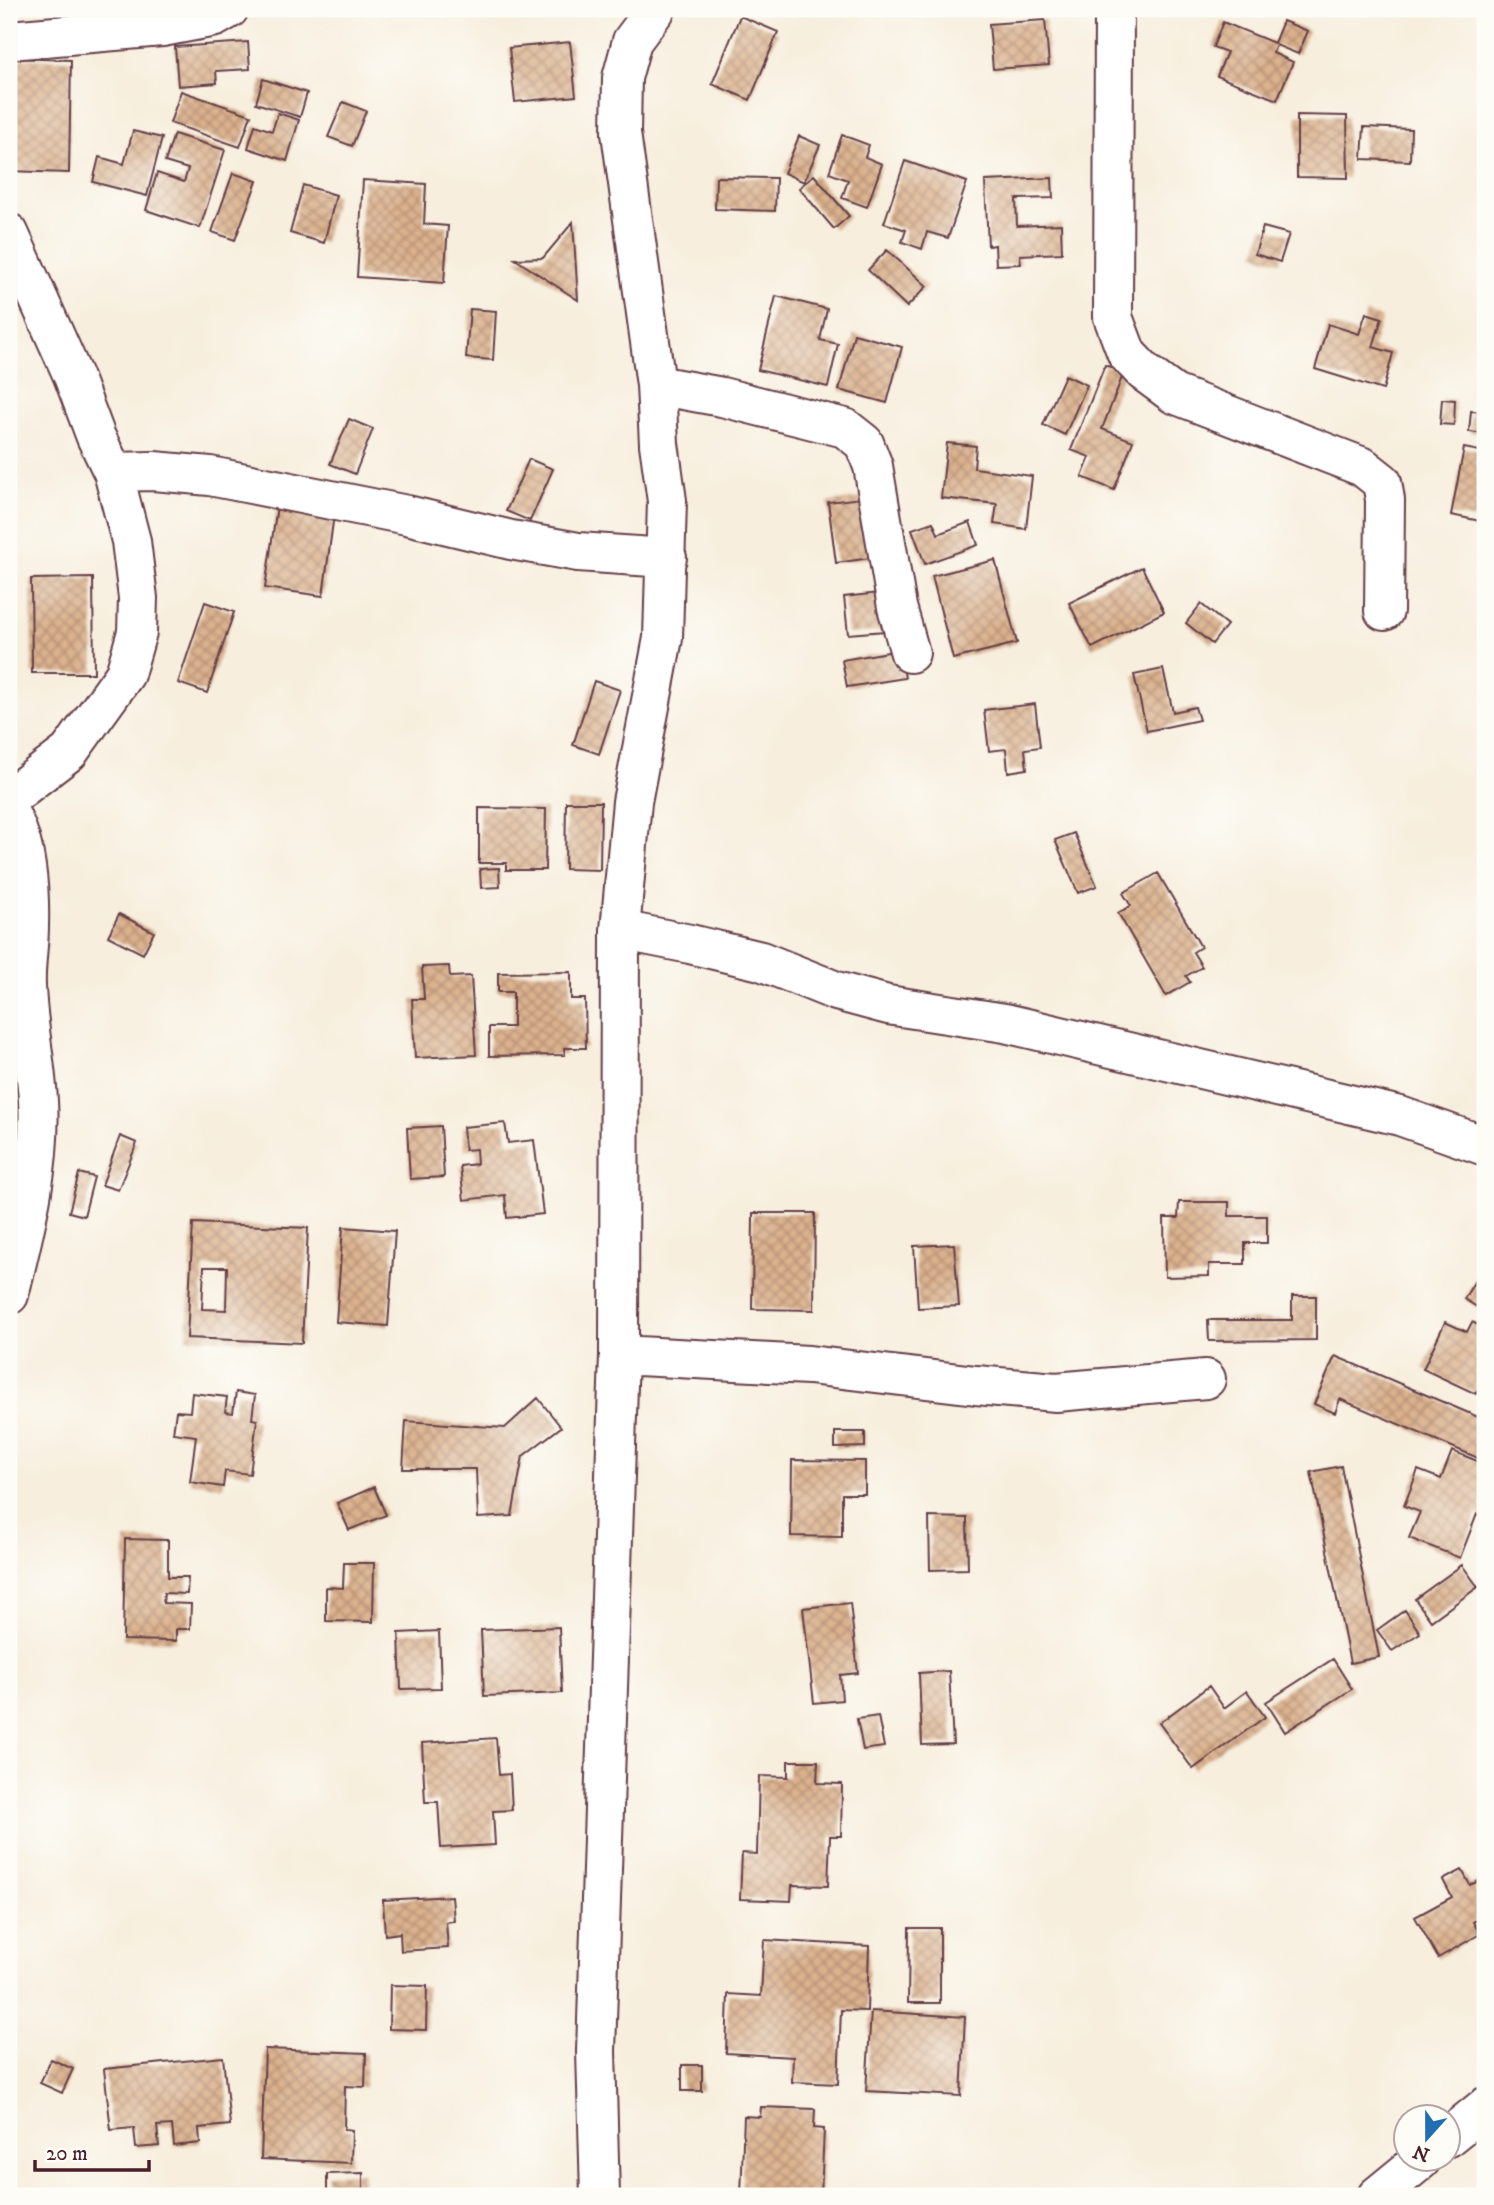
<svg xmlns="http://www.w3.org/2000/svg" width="1494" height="2205" font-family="'IM FELL DW Pica',serif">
  <defs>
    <pattern id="building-cross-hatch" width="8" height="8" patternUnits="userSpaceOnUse" patternTransform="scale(1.75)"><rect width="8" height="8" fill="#dbb28e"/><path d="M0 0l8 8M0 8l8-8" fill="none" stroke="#b49074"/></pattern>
  </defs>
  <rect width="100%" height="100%" fill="#fdfcf7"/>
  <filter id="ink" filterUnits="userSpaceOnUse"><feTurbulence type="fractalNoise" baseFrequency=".0143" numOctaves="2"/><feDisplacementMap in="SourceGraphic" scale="14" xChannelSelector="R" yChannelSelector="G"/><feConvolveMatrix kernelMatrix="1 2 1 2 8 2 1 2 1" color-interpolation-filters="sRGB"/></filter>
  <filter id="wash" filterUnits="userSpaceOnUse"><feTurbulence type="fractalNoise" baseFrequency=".00686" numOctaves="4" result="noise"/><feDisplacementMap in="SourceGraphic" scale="28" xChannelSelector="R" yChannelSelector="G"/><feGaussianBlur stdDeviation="1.57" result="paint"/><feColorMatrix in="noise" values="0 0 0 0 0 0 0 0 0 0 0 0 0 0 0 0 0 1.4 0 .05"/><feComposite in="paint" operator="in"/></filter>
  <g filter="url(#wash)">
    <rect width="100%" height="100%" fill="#f7eedd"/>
    <g id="blocks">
      <path fill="url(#building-cross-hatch)" fill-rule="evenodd" d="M 740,16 L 778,32 L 750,100 L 712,84 Z
        M 1045,20 L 1049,65 L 993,69 L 989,24 Z
        M 1283,21 L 1308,31 L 1298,54 L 1276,45 L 1273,53 L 1293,62 L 1277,100 L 1217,76 L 1227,52 L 1213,47 L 1223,22 L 1274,43 Z
        M 248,42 L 250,69 L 216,71 L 217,83 L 178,86 L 175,47 Z
        M 570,42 L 576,96 L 515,102 L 509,48 Z
        M 9,58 L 71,60 L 69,173 L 9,171 Z
        M 263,79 L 307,93 L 300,117 L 256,103 Z
        M 181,91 L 251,115 L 240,147 L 170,123 Z
        M 343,102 L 366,111 L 352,146 L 328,137 Z
        M 278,113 L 299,120 L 287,161 L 248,148 L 255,125 L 272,131 Z
        M 1297,115 L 1347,116 L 1348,178 L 1297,177 Z
        M 1364,127 L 1411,129 L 1410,161 L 1362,159 Z
        M 133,131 L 162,138 L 147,196 L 93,182 L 99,157 L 124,164 Z
        M 174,134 L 225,150 L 200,228 L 146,210 L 157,173 L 184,182 L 188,169 L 165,162 Z
        M 842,135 L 869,145 L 865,157 L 882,164 L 867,207 L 842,198 L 848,180 L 829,173 Z
        M 799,136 L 820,145 L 804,182 L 784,173 Z
        M 905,161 L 967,182 L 948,238 L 927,232 L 922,249 L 902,242 L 906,230 L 884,223 Z
        M 233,173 L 257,181 L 235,240 L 212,232 Z
        M 814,175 L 849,216 L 834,229 L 799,188 Z
        M 716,177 L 776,178 L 775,211 L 715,209 Z
        M 1052,178 L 1053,198 L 1016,199 L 1017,226 L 1061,224 L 1062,253 L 1020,255 L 1021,264 L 996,265 L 995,245 L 988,246 L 985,181 Z
        M 363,180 L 426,184 L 424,224 L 448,226 L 444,283 L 357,277 Z
        M 303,185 L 336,195 L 324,243 L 290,233 Z
        M 573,222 L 578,300 L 515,259 L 543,258 Z
        M 1263,227 L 1289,234 L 1280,262 L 1255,254 Z
        M 887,250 L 927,286 L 907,307 L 868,270 Z
        M 776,296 L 827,309 L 820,340 L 838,344 L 828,387 L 758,370 Z
        M 470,309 L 496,311 L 493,360 L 466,358 Z
        M 1366,313 L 1382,318 L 1373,347 L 1393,353 L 1383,390 L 1315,369 L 1328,324 L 1359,334 Z
        M 854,334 L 902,347 L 887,403 L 839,390 Z
        M 1105,365 L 1124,372 L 1102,429 L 1133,441 L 1114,490 L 1082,477 L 1090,457 L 1071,450 Z
        M 1065,375 L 1087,385 L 1065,435 L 1043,425 Z
        M 1442,399 L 1455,400 L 1454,425 L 1440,424 Z
        M 1471,411 L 1485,412 L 1485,434 L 1469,432 Z
        M 349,419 L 373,429 L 355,474 L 330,464 Z
        M 947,443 L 976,446 L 974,468 L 1032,476 L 1026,529 L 994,524 L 997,504 L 941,498 Z
        M 1464,448 L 1485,452 L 1485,522 L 1451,515 Z
        M 529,459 L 553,469 L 530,521 L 506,511 Z
        M 869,497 L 877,557 L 836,563 L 828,502 Z
        M 278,499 L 335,507 L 323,596 L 265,588 Z
        M 933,522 L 938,534 L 970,522 L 978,545 L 925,564 L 912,529 Z
        M 995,560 L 1017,643 L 953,659 L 932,576 Z
        M 1142,567 L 1164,612 L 1092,648 L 1069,603 Z
        M 93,578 L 94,673 L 32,673 L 31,579 Z
        M 879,593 L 885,631 L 848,634 L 844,597 Z
        M 205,602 L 234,612 L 207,693 L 178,683 Z
        M 1201,604 L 1227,625 L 1212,644 L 1186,623 Z
        M 900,650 L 905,678 L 847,687 L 842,660 Z
        M 1163,669 L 1173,712 L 1195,707 L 1199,720 L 1147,731 L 1134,675 Z
        M 594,681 L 620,690 L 599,754 L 573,745 Z
        M 1035,704 L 1040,747 L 1025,749 L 1027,769 L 1008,772 L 1006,749 L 989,751 L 984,710 Z
        M 566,802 L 601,802 L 600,870 L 565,869 Z
        M 479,808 L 546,809 L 545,870 L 506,870 L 506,863 L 479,863 Z
        M 1074,833 L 1097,886 L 1078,893 L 1055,840 Z
        M 499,868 L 500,887 L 481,888 L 480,869 Z
        M 1158,873 L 1201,947 L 1193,952 L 1202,967 L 1186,976 L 1190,982 L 1166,996 L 1118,913 L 1131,906 L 1123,893 Z
        M 119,914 L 154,932 L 143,954 L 108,936 Z
        M 449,966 L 450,977 L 471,976 L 476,1055 L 415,1058 L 412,999 L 424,999 L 422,967 Z
        M 571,972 L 571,999 L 585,999 L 586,1048 L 564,1048 L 565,1055 L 489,1056 L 489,1027 L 513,1027 L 513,992 L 498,992 L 498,973 Z
        M 505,1123 L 508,1143 L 534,1140 L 543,1214 L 507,1218 L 505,1195 L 464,1200 L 460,1166 L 477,1164 L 476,1149 L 465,1150 L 463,1127 Z
        M 441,1126 L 444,1177 L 410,1179 L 407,1128 Z
        M 120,1136 L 137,1143 L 118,1190 L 102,1185 Z
        M 79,1173 L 94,1177 L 84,1216 L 69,1212 Z
        M 1179,1202 L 1229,1202 L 1229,1216 L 1267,1216 L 1267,1243 L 1245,1243 L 1245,1264 L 1209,1264 L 1209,1276 L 1165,1277 L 1164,1218 L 1178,1218 Z
        M 753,1213 L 815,1213 L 814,1310 L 752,1309 Z
        M 193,1223 L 308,1228 L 302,1343 L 187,1338 ZM 204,1267 L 227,1267 L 226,1310 L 202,1309 Z
        M 343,1227 L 395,1231 L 388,1326 L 336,1322 Z
        M 954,1244 L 959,1306 L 918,1308 L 914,1246 Z
        M 1485,1264 L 1485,1312 L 1464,1299 Z
        M 1292,1296 L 1316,1296 L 1316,1340 L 1209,1341 L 1208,1320 L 1292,1320 Z
        M 1445,1322 L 1467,1332 L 1472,1322 L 1485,1328 L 1485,1376 L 1476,1394 L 1423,1369 Z
        M 1335,1356 L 1485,1420 L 1485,1461 L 1340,1399 L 1335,1413 L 1314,1404 Z
        M 236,1392 L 255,1395 L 252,1419 L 257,1420 L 250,1474 L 225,1471 L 223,1487 L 190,1482 L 196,1436 L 173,1433 L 176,1411 L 190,1412 L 192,1393 L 227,1397 L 225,1412 L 233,1413 Z
        M 538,1398 L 561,1427 L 523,1456 L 512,1516 L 478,1518 L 476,1469 L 403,1469 L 406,1421 L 505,1428 Z
        M 835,1432 L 865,1432 L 865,1447 L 835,1448 Z
        M 1452,1451 L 1485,1464 L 1485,1517 L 1477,1514 L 1460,1558 L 1409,1538 L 1420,1512 L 1404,1506 L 1418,1470 L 1441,1479 Z
        M 792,1460 L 865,1461 L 865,1494 L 842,1494 L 842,1537 L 791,1536 Z
        M 1341,1466 L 1379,1657 L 1350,1663 L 1311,1472 Z
        M 374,1487 L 386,1515 L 349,1530 L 337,1503 Z
        M 929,1517 L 967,1518 L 968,1569 L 930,1570 Z
        M 125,1539 L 168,1540 L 168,1577 L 188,1577 L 187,1594 L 164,1593 L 163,1603 L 191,1604 L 190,1629 L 176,1629 L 176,1641 L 123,1640 Z
        M 344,1563 L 374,1563 L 373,1622 L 326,1621 L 326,1587 L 343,1588 Z
        M 1462,1565 L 1478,1587 L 1431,1621 L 1415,1599 Z
        M 850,1603 L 858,1673 L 840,1675 L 842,1700 L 814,1703 L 803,1608 Z
        M 1405,1610 L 1420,1633 L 1392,1651 L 1377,1630 Z
        M 559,1627 L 562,1693 L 484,1696 L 481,1630 Z
        M 439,1631 L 441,1688 L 401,1689 L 399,1633 Z
        M 1333,1659 L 1352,1689 L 1285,1732 L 1266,1702 Z
        M 949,1671 L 953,1744 L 922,1745 L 919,1673 Z
        M 1209,1686 L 1224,1708 L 1247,1691 L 1265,1717 L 1193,1769 L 1159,1723 Z
        M 878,1716 L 884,1747 L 863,1750 L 857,1719 Z
        M 496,1738 L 499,1775 L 510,1774 L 512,1810 L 493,1811 L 495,1845 L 441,1848 L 438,1802 L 425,1802 L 422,1743 Z
        M 788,1761 L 818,1761 L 817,1783 L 842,1784 L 841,1836 L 830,1836 L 828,1886 L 792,1885 L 791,1901 L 740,1899 L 742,1853 L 757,1854 L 759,1776 L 788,1777 Z
        M 1462,1870 L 1470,1885 L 1479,1881 L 1485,1892 L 1485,1916 L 1473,1922 L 1480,1934 L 1438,1958 L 1415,1917 L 1452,1897 L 1443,1880 Z
        M 452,1896 L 454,1921 L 446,1922 L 448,1948 L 401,1951 L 400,1933 L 385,1935 L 383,1900 Z
        M 909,1928 L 940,1928 L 940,2003 L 908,2003 Z
        M 764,1940 L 869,1946 L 867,2011 L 841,2010 L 838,2084 L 792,2082 L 793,2057 L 726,2053 L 728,1994 L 761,1996 Z
        M 390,1985 L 427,1986 L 426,2030 L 389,2029 Z
        M 871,2011 L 965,2017 L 961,2096 L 866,2091 Z
        M 265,2049 L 366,2053 L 365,2087 L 345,2086 L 344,2129 L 352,2130 L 351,2163 L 261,2159 Z
        M 223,2057 L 230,2125 L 199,2128 L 200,2143 L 174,2146 L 172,2125 L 157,2126 L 159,2146 L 136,2148 L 134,2128 L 111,2130 L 104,2069 Z
        M 51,2059 L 73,2069 L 62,2093 L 40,2083 Z
        M 682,2065 L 702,2065 L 702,2091 L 682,2091 Z
        M 761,2107 L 815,2109 L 814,2128 L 824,2129 L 821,2196 L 741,2196 L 744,2116 L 760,2117 Z
        M 363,2173 L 363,2195 L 327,2195 L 327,2174 Z"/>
    </g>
  </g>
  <g filter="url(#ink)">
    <use href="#blocks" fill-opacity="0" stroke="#643e46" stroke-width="2"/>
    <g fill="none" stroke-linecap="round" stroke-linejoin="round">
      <g stroke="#643e46" stroke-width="42">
        <path id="minor" d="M 1114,9 L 1113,317 L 1127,354 L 1144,372 L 1174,394 L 1363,467 L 1382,482 L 1385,500 L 1384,611
          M 9,40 L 162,27 L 215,17 L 229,9
          M 9,233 L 73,376 L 96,437 L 113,472 L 131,541 L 138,598 L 137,632 L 125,674 L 69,752 L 9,798
          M 656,385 L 722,397 L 845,428 L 864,443 L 873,466 L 897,607 L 910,653
          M 113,472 L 154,471 L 210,476 L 407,515 L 511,540 L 578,552 L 667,558
          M 9,813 C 27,842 30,892 29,926 C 29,946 25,965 26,985 C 27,1024 36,1062 38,1101 C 42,1166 24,1233 9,1295
          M 620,930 L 690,944 L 761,961 L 836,991 L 888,1005 L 1005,1023 L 1400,1116 L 1485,1146
          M 619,1355 L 809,1365 L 976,1385 L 1056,1392 L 1206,1379
          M 1448,2137 L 1485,2107
          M 600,2196 L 596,2051 L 619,1355 L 620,930 L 632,802 L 663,638 L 667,501 L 659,444 L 656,385 L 621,133 L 622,78 L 632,41 L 656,9
          M 1377,2196 L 1421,2160"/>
      </g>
      <use href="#minor" stroke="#fff" stroke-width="38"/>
    </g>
  </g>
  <rect width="1494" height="2205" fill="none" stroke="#fdfcf7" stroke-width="35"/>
  <g transform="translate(1427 2138) rotate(201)"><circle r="33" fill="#fdfcf7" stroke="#b5a4a5" stroke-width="2"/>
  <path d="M0-5L12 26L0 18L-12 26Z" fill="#1f6fb2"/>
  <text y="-10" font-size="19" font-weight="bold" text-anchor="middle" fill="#4a1f2b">N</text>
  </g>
  <path d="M35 2160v10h114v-10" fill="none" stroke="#4a1f2b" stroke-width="3.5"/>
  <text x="46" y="2160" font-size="21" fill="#4a1f2b" stroke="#fdfcf7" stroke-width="5" paint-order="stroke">20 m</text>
</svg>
